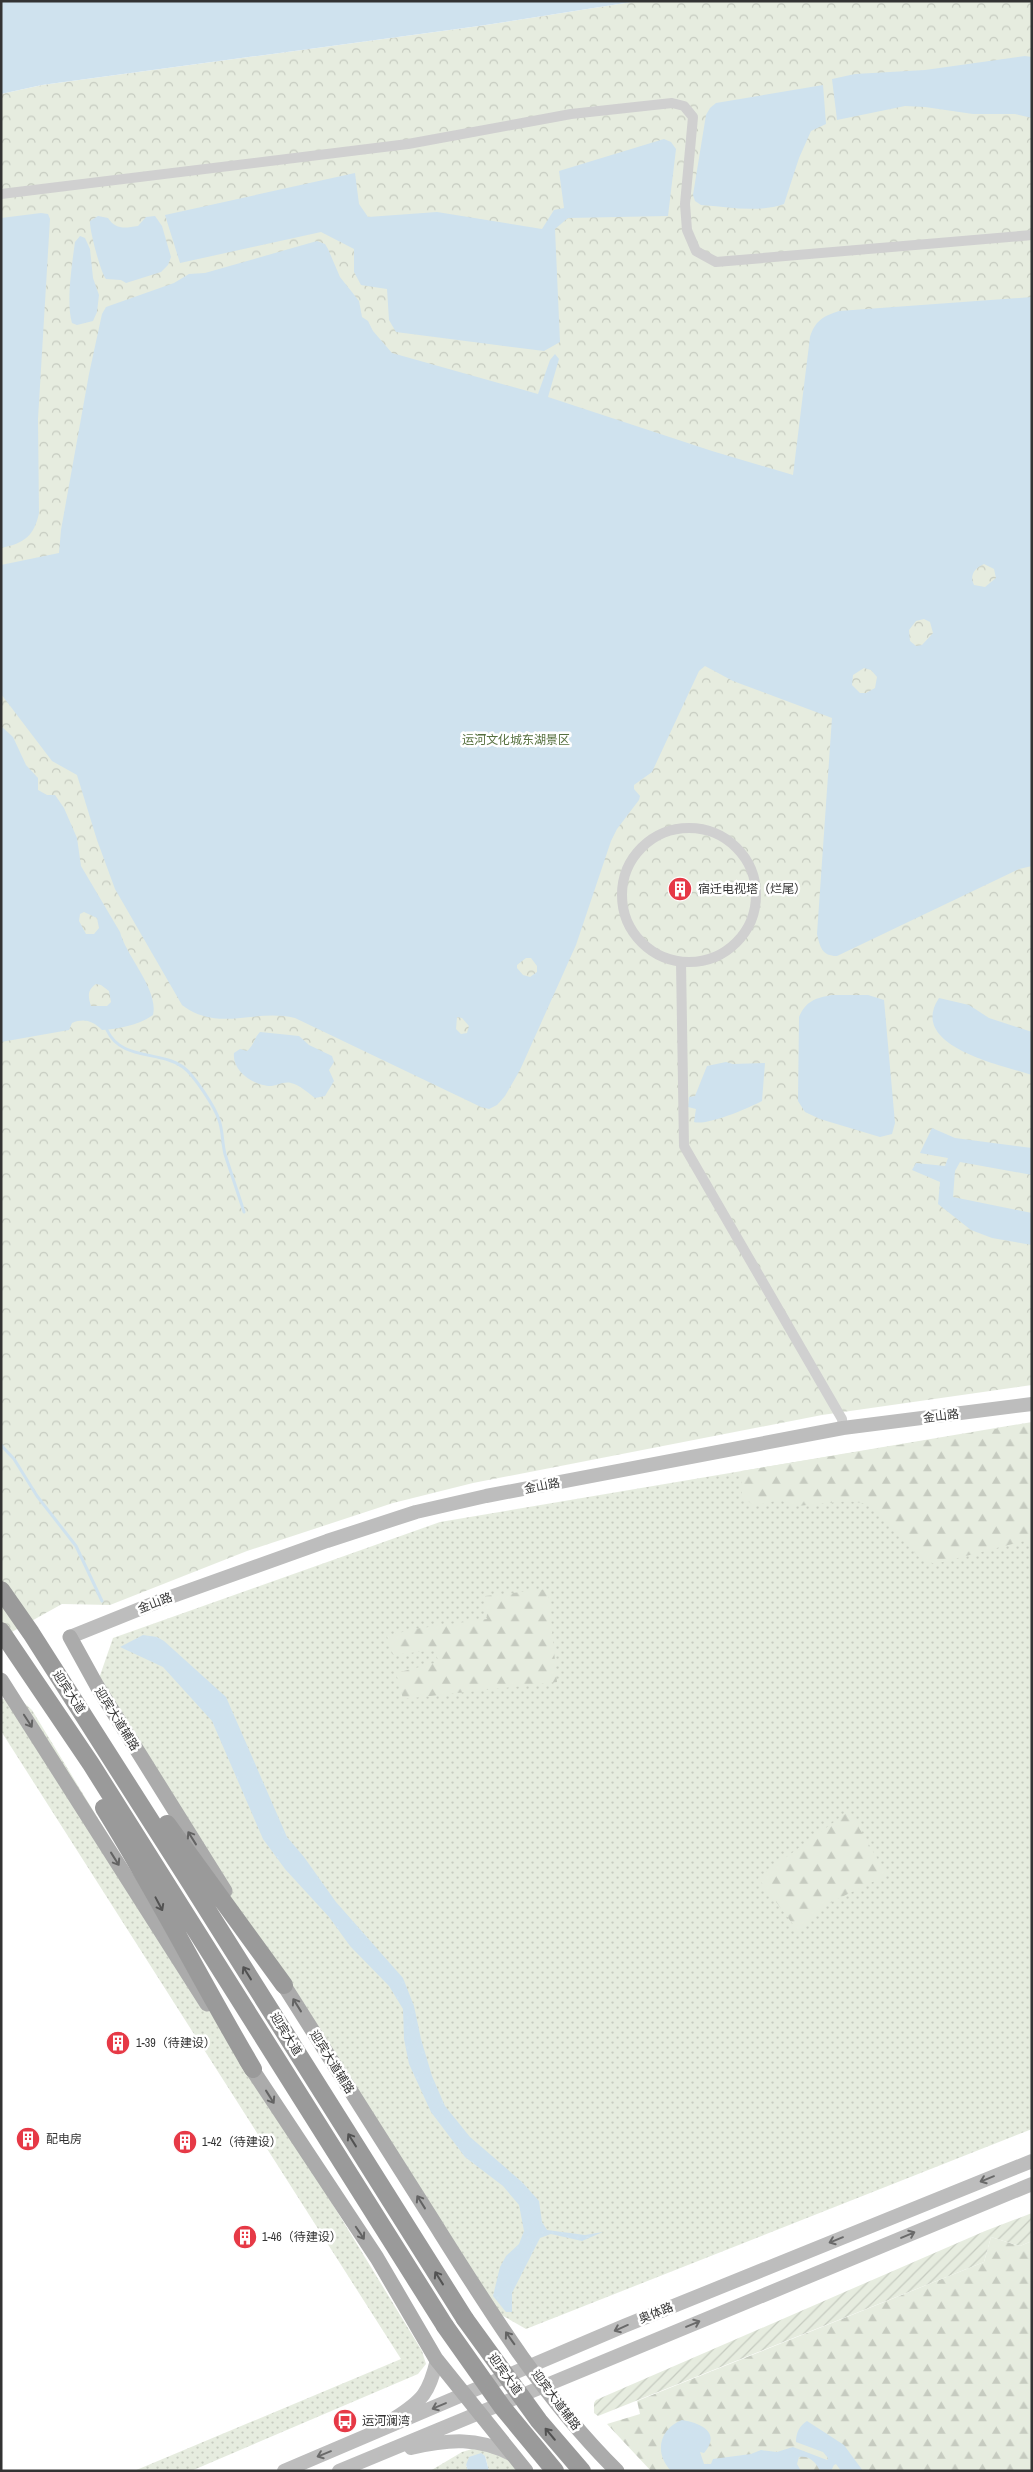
<svg xmlns="http://www.w3.org/2000/svg" width="1033" height="2472" font-family="'Archivo Narrow','Noto Sans SC',sans-serif">
  <defs>
    <pattern id="grass-dots" width="8" height="8" patternUnits="userSpaceOnUse" patternTransform="scale(1.25)"><rect width="8" height="8" fill="#e6ecdf"/><path d="M2 2h.1M6 6h.1" fill="none" stroke="#c6cbc0" stroke-width="1.8" stroke-linecap="round"/></pattern>
    <pattern id="forest-firs" width="22" height="20" patternUnits="userSpaceOnUse" patternTransform="scale(1.25)"><rect width="22" height="20" fill="#e6ecdf"/><path d="M5 1l3.5 6h-7zM16 11l3.5 6h-7z" fill="#c6cbc0"/></pattern>
    <pattern id="park-crowns" width="20" height="18" patternUnits="userSpaceOnUse" patternTransform="scale(1.25)"><rect width="20" height="18" fill="#e6ecdf"/><path d="M2 6a3 3 0 1 1 6 0M12 15a3 3 0 1 1 6 0" fill="none" stroke="#c6cbc0"/></pattern>
    <pattern id="garden-furrows" width="10" height="10" patternUnits="userSpaceOnUse" patternTransform="scale(1.25)"><rect width="10" height="10" fill="#e6ecdf"/><path d="M-1 1l2-2M0 10L10 0M9 11l2-2" fill="none" stroke="#c6cbc0"/></pattern>
  </defs>
  <rect width="100%" height="100%" fill="#fff"/>
  <path fill="url(#grass-dots)" d="M 1032,1422 L 1032,2129 L 526,2329 L 477,2301 L 95,1690 L 113,1638 L 440,1522 Z
    M 1,1699 L 21,1700 L 32,1710 L 422,2351 L 426,2364 L 418,2374 L 191,2471 L 134,2471 L 401,2359 L 1,1731 Z
    M 472,2449 C 492,2451 512,2457 527,2471 L 489,2471 L 485,2456 L 466,2465 L 468,2471 L 430,2471 L 462,2452 Z"/>
  <path fill="url(#forest-firs)" d="M 1032,1423 L 1032,1539 L 935,1564 L 921,1559 L 867,1504 L 849,1501 L 797,1506 L 779,1500 L 754,1506 L 742,1496 L 741,1471 Z
    M 548,1589 L 557,1682 L 403,1699 L 396,1673 L 439,1662 L 434,1650 L 393,1655 L 387,1636 L 414,1629 L 487,1619 L 485,1596 Z
    M 849,1811 L 887,1875 L 821,1907 L 798,1931 L 758,1878 Z
    M 991,2237 L 1020,2246 L 1032,2241 L 1032,2471 L 651,2471 L 607,2424 L 640,2414 L 637,2401 L 984,2262 Z"/>
  <path fill="url(#park-crowns)" d="M 638,1 L 1032,1 L 1032,1385 L 822,1415 L 473,1483 L 393,1503 L 247,1551 L 110,1605 L 62,1604 L 1,1638 L 1,94 L 42,85 L 479,26 Z"/>
  <path fill="url(#garden-furrows)" d="M 1032,2213 L 1032,2241 L 1020,2246 L 991,2237 L 984,2262 L 598,2416 L 594,2413 L 594,2403 L 596,2400 L 985,2231 Z"/>
  <path fill="#cfe2ee" fill-rule="evenodd" d="M 1,1 L 638,1 L 479,26 L 42,85 L 1,94 Z
    M 1025,56 L 1032,57 L 1032,118 L 1015,114 L 973,114 L 925,107 L 905,106 L 837,120 L 832,79 L 855,74 L 925,70 Z
    M 823,85 L 826,124 L 811,131 L 799,158 L 784,204 C 758,213 728,207 701,205 L 695,201 L 693,195 L 706,115 L 710,108 L 716,103 Z
    M 664,139 L 671,142 L 676,149 L 668,216 L 568,218 L 555,229 L 560,342 L 544,351 L 396,332 L 389,320 L 387,289 L 361,285 L 354,272 L 354,249 L 321,232 L 180,263 L 165,215 L 355,173 L 359,204 L 368,217 L 437,212 L 542,229 L 554,210 L 564,208 L 559,171 Z
    M 41,213 L 48,214 L 50,219 L 38,419 L 39,513 C 34,536 25,543 1,548 L 1,218 Z
    M 98,216 L 108,218 C 116,230 125,228 138,226 L 146,217 L 155,216 L 162,226 L 171,257 L 168,265 L 161,272 L 126,283 L 121,280 L 106,279 C 101,274 89,229 90,221 Z
    M 80,236 L 85,238 L 90,249 L 93,278 L 99,295 L 97,312 L 93,321 L 77,325 L 72,323 C 66,303 72,264 75,242 Z
    M 317,241 L 325,244 L 328,249 L 340,277 L 359,301 L 362,317 L 368,321 L 373,331 L 392,353 L 538,394 L 550,360 L 555,354 L 559,359 L 548,397 L 712,451 L 793,475 L 810,337 C 815,321 823,316 839,311 L 1032,297 L 1032,866 L 1019,869 L 837,956 C 822,956 820,947 817,934 L 832,718 L 733,681 L 705,666 L 699,671 L 652,772 L 634,785 L 634,789 L 640,796 L 639,800 L 617,829 L 611,841 L 576,945 L 520,1070 L 505,1096 L 497,1105 L 489,1109 L 481,1107 L 295,1018 C 254,1008 219,1033 182,1005 L 115,889 L 97,840 L 77,775 L 52,761 L 1,694 L 1,565 L 59,553 L 61,530 L 89,374 L 102,314 L 106,307 L 174,283 L 189,274 L 205,273 ZM 984,564 L 994,569 L 996,578 L 985,587 L 974,585 C 969,575 975,568 984,564 ZM 924,619 L 930,622 L 933,633 L 922,645 L 916,646 L 910,641 L 909,630 L 916,621 ZM 864,668 L 871,670 L 877,677 L 875,688 L 866,693 L 860,693 L 852,685 L 853,675 ZM 526,958 L 531,958 L 537,966 L 537,972 L 530,977 L 523,975 L 517,968 L 517,965 ZM 457,1017 L 462,1018 L 469,1026 L 467,1033 L 461,1034 L 456,1029 Z
    M 1,726 L 13,737 L 26,765 L 38,778 L 38,790 L 47,795 L 55,795 L 64,808 L 77,838 L 81,866 L 120,932 C 126,956 159,990 153,1015 C 139,1025 119,1029 102,1030 C 93,1021 84,1018 72,1023 L 69,1030 L 1,1042 ZM 84,912 L 97,918 L 99,928 L 94,934 L 86,934 L 79,921 L 80,914 ZM 96,984 L 101,985 L 109,991 L 111,1002 L 107,1006 L 91,1006 C 88,997 87,990 96,984 Z
    M 832,995 L 868,995 L 884,1000 L 895,1123 L 892,1134 L 880,1137 L 820,1119 L 805,1112 L 798,1101 L 799,1017 C 806,1001 815,998 832,995 Z
    M 939,998 L 969,1005 L 989,1018 L 1032,1032 L 1032,1075 C 1001,1065 907,1046 939,998 Z
    M 260,1032 L 299,1036 L 309,1045 L 332,1056 L 334,1062 L 329,1070 L 334,1081 L 325,1096 L 315,1098 C 308,1093 300,1085 291,1083 C 283,1081 275,1087 268,1086 C 251,1084 232,1070 234,1053 L 240,1049 L 247,1051 C 254,1045 254,1038 260,1032 Z
    M 726,1062 L 733,1064 L 765,1063 L 762,1101 C 749,1108 707,1126 694,1122 L 696,1109 L 688,1107 L 689,1097 L 695,1096 L 707,1066 Z
    M 932,1128 L 955,1138 L 1032,1148 L 1032,1175 L 960,1162 L 955,1171 L 953,1197 L 1032,1213 L 1032,1245 L 992,1238 L 971,1230 L 938,1204 L 940,1182 L 912,1170 L 916,1163 L 945,1166 L 948,1158 L 920,1153 Z
    M 143,1635 L 157,1637 L 164,1641 L 226,1697 L 287,1837 L 304,1857 L 336,1902 L 403,1978 L 414,2006 L 421,2039 L 432,2076 L 445,2106 L 470,2137 L 522,2182 L 539,2201 L 542,2222 L 547,2230 L 585,2235 L 603,2232 L 582,2241 L 551,2234 L 540,2238 L 512,2293 L 512,2312 L 506,2312 L 493,2296 L 500,2267 L 506,2256 L 519,2244 L 524,2231 L 519,2205 L 503,2186 L 465,2157 L 431,2112 L 409,2064 L 404,2039 L 403,2009 L 389,1986 L 350,1946 L 329,1917 L 285,1869 L 263,1839 L 212,1721 L 163,1667 L 120,1647 Z
    M 682,2420 C 700,2423 722,2432 704,2453 L 700,2452 L 704,2464 L 711,2464 L 713,2459 L 751,2454 L 761,2450 L 777,2452 L 793,2447 L 827,2460 L 828,2458 L 823,2452 L 796,2442 C 796,2433 799,2426 807,2421 L 844,2445 L 863,2471 L 841,2471 L 836,2464 L 834,2465 L 831,2471 L 820,2471 C 816,2462 809,2455 799,2457 L 797,2464 L 801,2471 L 671,2471 C 654,2453 659,2429 682,2420 Z
    M 481,2453 L 485,2456 L 489,2471 L 468,2471 L 466,2465 L 469,2457 Z"/>
  <g fill="none" stroke-linecap="round" stroke-linejoin="round">
    <path stroke="#cfe2ee" stroke-width="3" d="M 107,1030 C 121,1061 159,1050 183,1067 C 194,1075 215,1107 219,1120 C 223,1131 222,1143 225,1154 C 231,1173 238,1193 244,1212
      M 1,1445 L 14,1459 L 37,1496 L 76,1546 L 102,1601"/>
    <path stroke="#d0d0d0" stroke-width="10" d="M 1,194 L 408,144 L 571,114 L 672,103 L 684,106 L 693,117 L 685,204 L 687,230 L 696,251 L 716,262 L 1032,235
      M622 895a67 67 0 1 1 134 0a67 67 0 1 1-134 0Z
      M 681,962 L 684,1146 L 842,1419 L 843,1428"/>
    <path stroke="#bdbdbd" stroke-width="14" d="M 70,1637 L 162,1600 L 327,1541 L 416,1512 L 486,1496 L 843,1428 L 1032,1404
      M 395,2418 C 423,2400 429,2393 437,2360
      M 411,2448 C 449,2439 478,2437 513,2455
      M 284,2471 L 624,2326 L 1032,2161
      M 339,2471 L 1032,2184"/>
    <path stroke="#ababab" stroke-width="15" d="M 70,1637 L 97,1686 L 225,1891
      M 1,1680 L 207,2004
      M 278,1976 C 328,2056 379,2136 430,2216 C 486,2305 542,2397 617,2471
      M 246,2060 L 377,2258 L 436,2359 L 526,2471"/>
    <path stroke="#9a9a9a" stroke-width="18" d="M 1,1590 L 31,1633 L 191,1884 L 465,2319
      M 1,1631 L 91,1764 L 445,2326
      M 104,1808 C 157,1893 202,1983 253,2069
      M 167,1824 L 284,1985"/>
    <path stroke="#9a9a9a" stroke-width="18" d="M 465,2319 L 539,2421 L 582,2471
      M 445,2326 L 503,2408 L 555,2471"/>
  </g>
  <defs><path id="oneway-shaft" d="M-6 0H5M1.5-3L5.5 0L1.5 3" fill="none" stroke-width="1.6" stroke-linecap="round" stroke-linejoin="round" transform="scale(1.25)"/></defs>
  <g stroke="#636363">
    <use href="#oneway-shaft" transform="translate(28 1721) rotate(57)"/>
    <use href="#oneway-shaft" transform="translate(192 1838) rotate(-122)"/>
    <use href="#oneway-shaft" transform="translate(115 1859) rotate(58)"/>
    <use href="#oneway-shaft" transform="translate(297 2005) rotate(-122)"/>
    <use href="#oneway-shaft" transform="translate(270 2097) rotate(58)"/>
    <use href="#oneway-shaft" transform="translate(421 2202) rotate(-122)"/>
    <use href="#oneway-shaft" transform="translate(360 2233) rotate(56)"/>
    <use href="#oneway-shaft" transform="translate(510 2338) rotate(-125)"/>
  </g>
  <g stroke="#525252">
    <use href="#oneway-shaft" transform="translate(159 1904) rotate(62)"/>
    <use href="#oneway-shaft" transform="translate(247 1973) rotate(-122)"/>
    <use href="#oneway-shaft" transform="translate(352 2140) rotate(-122)"/>
    <use href="#oneway-shaft" transform="translate(439 2278) rotate(-122)"/>
    <use href="#oneway-shaft" transform="translate(550 2434) rotate(-130)"/>
  </g>
  <g stroke="#6a6a6a">
    <use href="#oneway-shaft" transform="translate(987 2179) rotate(158)"/>
    <use href="#oneway-shaft" transform="translate(908 2235) rotate(-23)"/>
    <use href="#oneway-shaft" transform="translate(836 2240) rotate(158)"/>
    <use href="#oneway-shaft" transform="translate(693 2324) rotate(-23)"/>
    <use href="#oneway-shaft" transform="translate(621 2328) rotate(156)"/>
    <use href="#oneway-shaft" transform="translate(439 2406) rotate(157)"/>
    <use href="#oneway-shaft" transform="translate(324 2454) rotate(158)"/>
  </g>
  <defs>
    <g id="building-disc" transform="scale(1.25)"><circle r="9.5" fill="#e63946" stroke="#fff"/><path d="M-4-6H4V6H1V3H-1V6H-4ZM-2.5-4.3h1.7v1.8h-1.7ZM.8-4.3h1.7v1.8H.8ZM-2.5-1h1.7V.8h-1.7ZM.8-1h1.7V.8H.8Z" fill="#fff"/></g>
    <g id="bus-disc" transform="scale(1.25)"><circle r="9.5" fill="#e63946" stroke="#fff"/><path d="M-5-6H5V4H4V6H2V4H-2V6H-4V4H-5ZM-3.5-4V0h7V-4ZM-3.5 1.2v1.5H-2V1.2ZM2 1.2v1.5H3.5V1.2Z" fill="#fff"/></g>
  </defs>
  <g fill-rule="evenodd">
    <use href="#building-disc" x="680" y="889"/>
    <use href="#building-disc" x="118" y="2043"/>
    <use href="#building-disc" x="28" y="2139"/>
    <use href="#building-disc" x="185" y="2142"/>
    <use href="#building-disc" x="245" y="2237"/>
    <use href="#bus-disc" x="345" y="2421"/>
  </g>
  <g text-anchor="middle" stroke-width="5" stroke-linejoin="round" paint-order="stroke">
    <g font-size="12" fill="#56703f" stroke="#fff">
      <text x="516" y="744">运河文化城东湖景区</text>
    </g>
    <g font-size="12" fill="#333" stroke="#fff" text-anchor="start">
      <text x="698" y="893">宿迁电视塔（烂尾）</text>
      <text x="136" y="2047">1-39（待建设）</text>
      <text x="46" y="2143">配电房</text>
      <text x="202" y="2146">1-42（待建设）</text>
      <text x="262" y="2241">1-46（待建设）</text>
      <text x="362" y="2425">运河澜湾</text>
    </g>
    <g font-size="12" fill="#333" stroke="#fff">
      <text transform="translate(941 1416) rotate(-7)" y="4">金山路</text>
      <text transform="translate(542 1486) rotate(-11)" y="4">金山路</text>
      <text transform="translate(155 1603) rotate(-21)" y="4">金山路</text>
      <text transform="translate(69 1692) rotate(57)" y="4">迎宾大道</text>
      <text transform="translate(117 1719) rotate(58)" y="4">迎宾大道辅路</text>
      <text transform="translate(286 2034) rotate(58)" y="4">迎宾大道</text>
      <text transform="translate(332 2062) rotate(58)" y="4">迎宾大道辅路</text>
      <text transform="translate(656 2313) rotate(-22)" y="4">奥体路</text>
      <text transform="translate(505 2374) rotate(54)" y="4">迎宾大道</text>
      <text transform="translate(556 2400) rotate(53)" y="4">迎宾大道辅路</text>
    </g>
  </g>
  <rect width="1033" height="2472" fill="none" stroke="#333333" stroke-width="5"/>
</svg>
